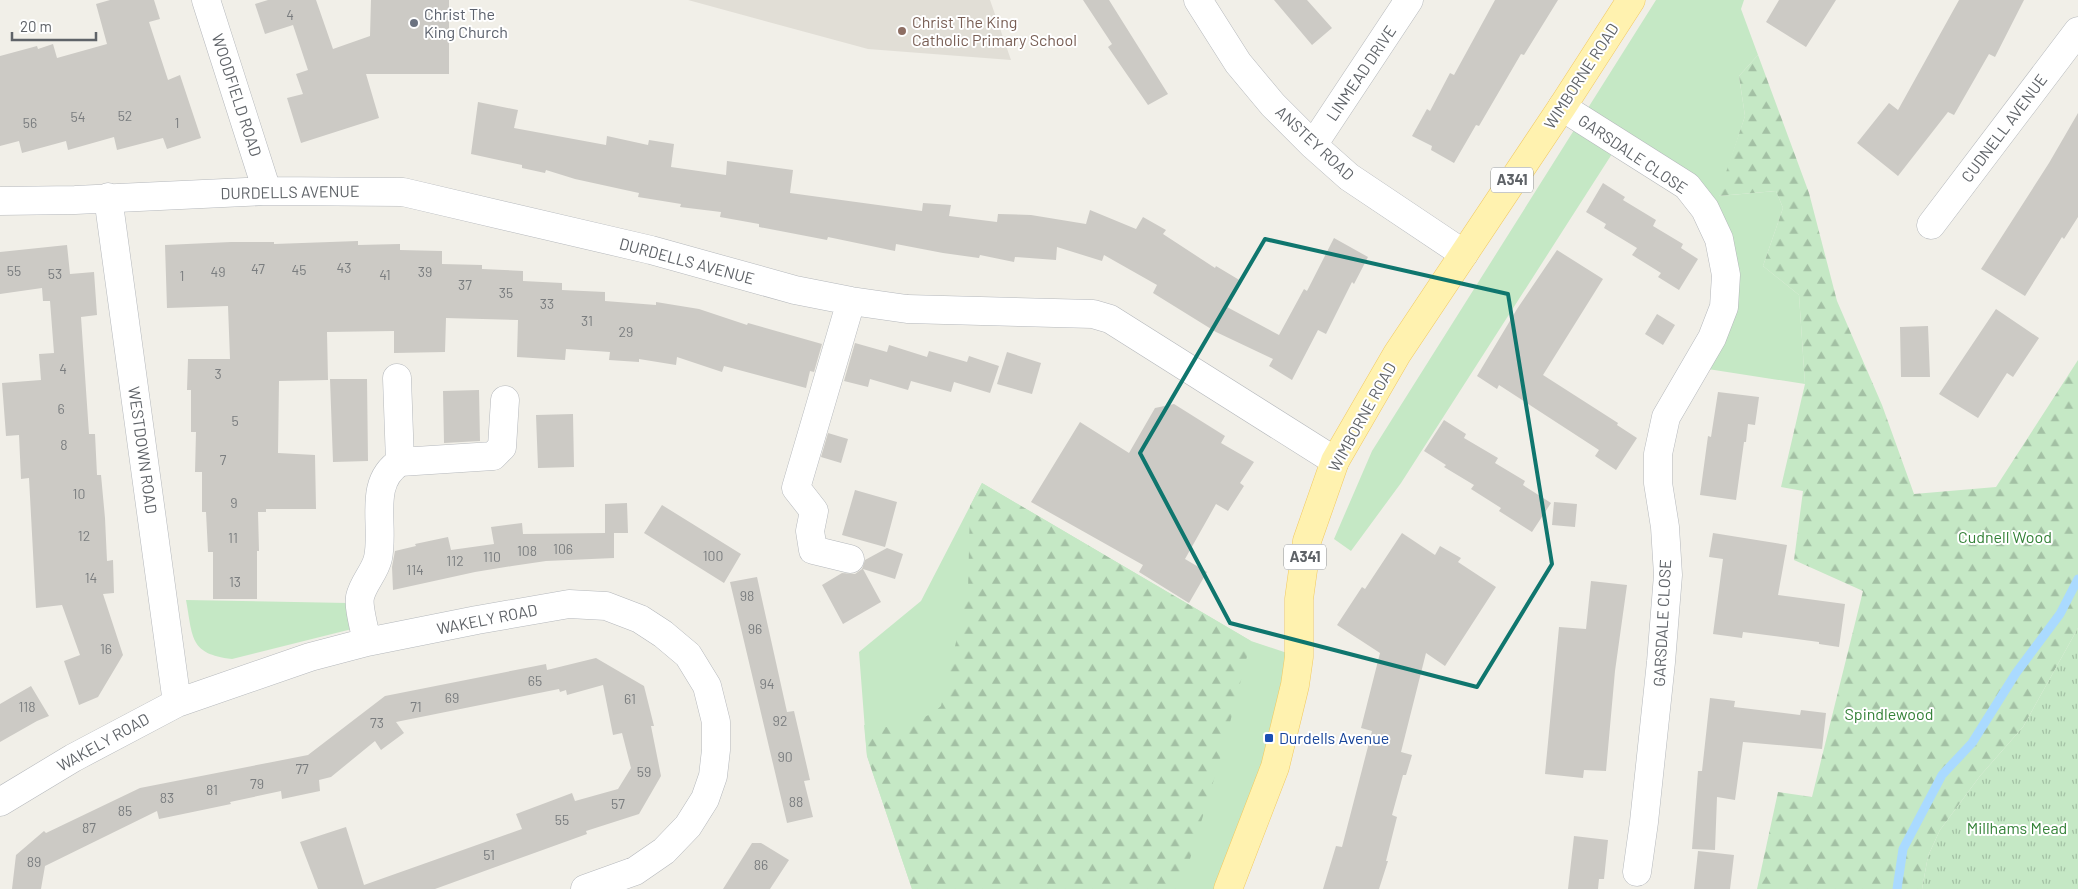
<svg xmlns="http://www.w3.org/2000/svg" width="2078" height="889" font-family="Barlow,sans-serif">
  <defs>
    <pattern id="forest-firs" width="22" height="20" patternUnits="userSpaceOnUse" patternTransform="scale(1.25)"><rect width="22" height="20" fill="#c5e8c5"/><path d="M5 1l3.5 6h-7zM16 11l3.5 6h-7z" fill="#a3c0a4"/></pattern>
    <pattern id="park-tufts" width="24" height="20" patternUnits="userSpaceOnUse" patternTransform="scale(1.25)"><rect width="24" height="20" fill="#c5e8c5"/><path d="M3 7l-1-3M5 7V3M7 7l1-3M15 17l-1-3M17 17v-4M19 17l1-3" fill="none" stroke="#a3c0a4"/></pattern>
  </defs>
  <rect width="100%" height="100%" fill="#f1efe8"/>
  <path fill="#e1ded6" d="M 688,0 L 990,0 L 1011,60 L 868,49 Z"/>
  <path fill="#c5e8c5" d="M 1656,0 L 1744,0 L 1741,9 L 1758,55 L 1739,76 L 1745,116 L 1719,196 L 1776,191 L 1783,208 L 1763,266 L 1799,295 L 1805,384 L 1695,367 L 1724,307 L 1705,209 L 1619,143 L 1401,483 L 1351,551 L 1334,539 L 1372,451 Z
    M 982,483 L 1251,641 L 1299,657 L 1228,889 L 912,889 L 867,756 L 859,652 L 921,601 Z
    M 186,600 L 348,603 L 352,629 L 232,659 C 189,654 193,637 186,600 Z"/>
  <path fill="url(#forest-firs)" d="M 1758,55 L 1809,193 L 1837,301 L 1882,405 L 1914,494 L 1996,487 L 2078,360 L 2078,628 L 2023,727 L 1980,776 L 1940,830 L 1928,856 L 1922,889 L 1757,889 L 1778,792 L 1812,797 L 1863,591 L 1794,560 L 1803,491 L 1781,487 L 1805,384 L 1799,295 L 1763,266 L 1783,208 L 1776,191 L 1718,196 L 1745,116 L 1739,76 Z
    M 982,483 L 1251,641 L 1224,746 L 1181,889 L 912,889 L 867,756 L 864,725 L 900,728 L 933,713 L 941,706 L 968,591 L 970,506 Z"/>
  <path fill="url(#park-tufts)" d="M 2078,628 L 2078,889 L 1922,889 L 1928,856 L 1940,830 L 1980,776 L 2023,727 Z"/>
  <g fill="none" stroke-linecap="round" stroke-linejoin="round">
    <path stroke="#aadaff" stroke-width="9" d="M 1897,889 L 1903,849 L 1942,775 L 1972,743 L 2016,673 L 2060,614 L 2078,579"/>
  </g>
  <path fill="#cccac5" d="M 110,0 L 154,0 L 160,19 L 149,22 L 168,80 L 180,75 L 201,138 L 167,149 L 163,138 L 117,150 L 114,137 L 68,150 L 66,141 L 22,153 L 19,141 L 0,146 L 0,56 L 37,46 L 38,49 L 53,44 L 57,58 L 107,44 L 96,4 Z
    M 268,0 L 316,0 L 333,49 L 370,36 L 371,0 L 449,0 L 449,74 L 366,74 L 379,118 L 301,143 L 287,98 L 303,94 L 296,74 L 308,70 L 293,25 L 265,34 L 255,4 Z
    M 1083,0 L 1109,0 L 1168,94 L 1148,105 L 1108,47 L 1112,44 Z
    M 1274,0 L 1307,0 L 1332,28 L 1312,45 Z
    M 1495,0 L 1558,0 L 1524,55 L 1521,54 L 1479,126 L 1476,125 L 1454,163 L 1431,150 L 1432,146 L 1412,136 L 1427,109 L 1430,111 L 1450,73 L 1454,75 Z
    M 1779,0 L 1836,0 L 1806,47 L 1766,22 Z
    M 1959,0 L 2024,0 L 1995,57 L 1989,54 L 1954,115 L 1948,112 L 1898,176 L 1857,143 L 1889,103 L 1898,110 Z
    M 478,102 L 518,110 L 514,128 L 606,145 L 607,136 L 648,145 L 649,140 L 674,144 L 671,167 L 726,175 L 727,161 L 793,170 L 790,193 L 922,211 L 923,203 L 951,205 L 949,216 L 997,222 L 998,214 L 1031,215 L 1086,224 L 1090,210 L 1136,229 L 1143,217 L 1166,230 L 1163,234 L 1215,268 L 1216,266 L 1241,281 L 1227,307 L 1279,335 L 1304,289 L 1307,291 L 1334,238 L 1368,257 L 1354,284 L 1352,282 L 1326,334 L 1318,330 L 1292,380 L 1269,366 L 1273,359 L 1216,332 L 1153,293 L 1157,285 L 1104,255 L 1102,261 L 1057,247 L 1056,260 L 1015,257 L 1014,262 L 980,255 L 979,258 L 943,253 L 896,244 L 895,251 L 828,237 L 827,240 L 759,227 L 759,224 L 720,217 L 721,212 L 680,207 L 681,204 L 638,197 L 639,193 L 575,179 L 546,170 L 545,173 L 522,168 L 522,165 L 471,154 Z
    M 2078,113 L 2078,217 L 2064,239 L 2062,237 L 2025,296 L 1981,269 L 2049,163 Z
    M 1603,183 L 1625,197 L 1623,200 L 1656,220 L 1653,226 L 1683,244 L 1681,248 L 1698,259 L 1679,290 L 1658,277 L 1661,273 L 1632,255 L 1637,248 L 1604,228 L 1606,224 L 1586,212 Z
    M 358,241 L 358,245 L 400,244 L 400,250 L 442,251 L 442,264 L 482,265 L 482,269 L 523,271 L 523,281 L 562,283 L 562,290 L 605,292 L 605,301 L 656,305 L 656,302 L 699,309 L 747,325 L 748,323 L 822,344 L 814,372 L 810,371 L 806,388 L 724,366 L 722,372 L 677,357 L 676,365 L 639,359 L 639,362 L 609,360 L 610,352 L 566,349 L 565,360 L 517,357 L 518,320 L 446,318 L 445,352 L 394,353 L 394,331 L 327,332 L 328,380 L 279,381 L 278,453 L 315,455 L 316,509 L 266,509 L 266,512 L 258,512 L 259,551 L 257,551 L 257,599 L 213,599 L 213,552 L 208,552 L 206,512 L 202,512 L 202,472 L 195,472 L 196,432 L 191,432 L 191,390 L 187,390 L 188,359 L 230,359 L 228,306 L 167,308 L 165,245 L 231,242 L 274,242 L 274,244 Z
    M 67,245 L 70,274 L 94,272 L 97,315 L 81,317 L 89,434 L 95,434 L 97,475 L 101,475 L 105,518 L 107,561 L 113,560 L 114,593 L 103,594 L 123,655 L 98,697 L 79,705 L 64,661 L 80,655 L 62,605 L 36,608 L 29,478 L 21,479 L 19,435 L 6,436 L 2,383 L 41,380 L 39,354 L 54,353 L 50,301 L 43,301 L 42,288 L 0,294 L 0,252 Z
    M 1557,250 L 1603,279 L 1543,375 L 1618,423 L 1617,425 L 1637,438 L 1616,470 L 1595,456 L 1599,450 L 1499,385 L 1497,389 L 1477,376 L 1517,309 Z
    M 1996,309 L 2039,338 L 2013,377 L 2007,373 L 1978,418 L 1939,394 Z
    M 1657,314 L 1675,325 L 1663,345 L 1645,334 Z
    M 1928,326 L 1930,377 L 1901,377 L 1900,327 Z
    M 855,343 L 887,352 L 889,345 L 927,357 L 929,351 L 967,362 L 969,356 L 999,366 L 990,393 L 954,382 L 951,392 L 911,381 L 908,390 L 870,379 L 868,387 L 844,381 Z
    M 1007,352 L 1041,363 L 1032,394 L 997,384 Z
    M 330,379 L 367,379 L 368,461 L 333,462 Z
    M 479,390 L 480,441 L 444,443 L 443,391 Z
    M 1718,392 L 1759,397 L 1755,425 L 1748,424 L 1746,442 L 1744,442 L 1736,500 L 1700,495 L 1708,436 L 1711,437 Z
    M 1174,404 L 1225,436 L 1221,443 L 1254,462 L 1240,483 L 1244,486 L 1228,511 L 1216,504 L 1185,559 L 1207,572 L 1189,603 L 1139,572 L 1143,565 L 1031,502 L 1080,422 L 1129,453 L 1155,408 Z
    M 573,414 L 574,467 L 538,468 L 536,415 Z
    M 1444,420 L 1466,434 L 1464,438 L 1498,458 L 1495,463 L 1525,481 L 1523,485 L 1551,503 L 1532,532 L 1499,511 L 1501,508 L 1471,489 L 1474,485 L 1444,467 L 1446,465 L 1424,451 Z
    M 828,433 L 848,439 L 841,463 L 821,457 Z
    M 855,490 L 897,502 L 885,547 L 842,535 Z
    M 1554,502 L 1577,504 L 1575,527 L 1552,525 Z
    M 627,503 L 628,533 L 614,533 L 614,558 L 546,561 L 512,566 L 475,572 L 393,590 L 392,567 L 395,551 L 416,546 L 415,544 L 448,537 L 451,550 L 494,544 L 491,527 L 522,523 L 523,534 L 605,533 L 605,504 Z
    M 662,505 L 741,554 L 724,583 L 644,533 Z
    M 1402,533 L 1435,555 L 1440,546 L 1461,558 L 1458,562 L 1496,587 L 1445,666 L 1426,653 L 1401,752 L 1412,755 L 1406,775 L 1403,775 L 1392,815 L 1397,817 L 1386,861 L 1388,861 L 1379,889 L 1323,889 L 1336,846 L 1342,847 L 1372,731 L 1361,728 L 1380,653 L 1337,625 L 1362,587 L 1365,589 Z
    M 1713,533 L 1787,545 L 1778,595 L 1845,604 L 1839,647 L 1819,644 L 1819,642 L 1743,632 L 1742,638 L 1713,634 L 1723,559 L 1709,557 Z
    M 887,548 L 903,554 L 895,579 L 863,569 L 881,602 L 843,624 L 822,585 L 842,573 L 855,574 L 862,569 L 865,560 Z
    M 757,577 L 787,712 L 794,711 L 810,780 L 804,781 L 813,817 L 787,823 L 730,582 Z
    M 1591,581 L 1627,585 L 1615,671 L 1606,771 L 1584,770 L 1583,778 L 1545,774 L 1559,627 L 1586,629 Z
    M 596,658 L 644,686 L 654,726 L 651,726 L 661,776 L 639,814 L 586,831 L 587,834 L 435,889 L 318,889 L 300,842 L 346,827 L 364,885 L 522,829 L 516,814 L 572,793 L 575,801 L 618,789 L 631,768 L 622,733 L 613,735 L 603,685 L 567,695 L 566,690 L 560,692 L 559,689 L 396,722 L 404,733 L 381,750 L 375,741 L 331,777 L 319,780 L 320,791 L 282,799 L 281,791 L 230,802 L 231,804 L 159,819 L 157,811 L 45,866 L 41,889 L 12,889 L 16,855 L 44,831 L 46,833 L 140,788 L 308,755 L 385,696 L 546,664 L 547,670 Z
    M 31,686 L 49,716 L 37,721 L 0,742 L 0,704 Z
    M 1710,698 L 1735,701 L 1734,707 L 1800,715 L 1801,710 L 1826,713 L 1822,749 L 1743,742 L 1735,800 L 1717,797 L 1715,850 L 1692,849 L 1698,771 L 1702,771 Z
    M 1574,836 L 1608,840 L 1604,879 L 1599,879 L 1598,889 L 1568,889 Z
    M 752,843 L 761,843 L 789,860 L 770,889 L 723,889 Z
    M 1698,851 L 1734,855 L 1730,889 L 1694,889 Z"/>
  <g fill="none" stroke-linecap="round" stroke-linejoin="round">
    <g stroke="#b5b8bc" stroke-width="29">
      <path id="minor" d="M 206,0 L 267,191
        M 1198,0 L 1238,63 L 1273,105 L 1313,145 L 1349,177 L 1464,254
        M 1562,107 L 1687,186 L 1705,209 L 1719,239 L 1726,275 L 1724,307 L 1712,338 L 1666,417 L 1658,454 L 1658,483 L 1665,527 L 1668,575 L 1661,662 L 1644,822 L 1637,872
        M 1313,145 L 1409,0
        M 108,197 L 177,703
        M 0,201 L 75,200 L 267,191 L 403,192 L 651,250 L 795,290 L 851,301 L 907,309 L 1093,314 L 1110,319 L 1335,461
        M 1931,225 L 2078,31
        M 400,462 L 493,456 L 502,447 L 505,400
        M 850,559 L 813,550 L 810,531 L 814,511 L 796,488 L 851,301
        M 367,642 C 365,631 358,607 360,597 C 363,583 375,572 378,558 C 385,525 367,483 400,462 L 397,378
        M 0,802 L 73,758 L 177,703 L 310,657 L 367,642 L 477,620 L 569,604 L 606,606 L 640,619 L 663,634 L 688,655 L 707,686 L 716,722 L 716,750 L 713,776 L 705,799 L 688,826 L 664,851 L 635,871 L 585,889"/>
    </g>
    <g stroke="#f2c960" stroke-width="29">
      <path id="primary" d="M 1228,889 L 1275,767 L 1295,685 L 1299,657 L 1299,599 L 1307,541 L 1335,461 L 1397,354 L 1562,107 L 1631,0"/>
    </g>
    <use href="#minor" stroke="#fff" stroke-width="28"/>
    <use href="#primary" stroke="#fff2af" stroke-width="28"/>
  </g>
  <path fill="none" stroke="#0f766e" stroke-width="4" stroke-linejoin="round" d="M 1265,239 L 1508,294 L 1552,564 L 1477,687 L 1230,623 L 1140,453 Z"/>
  <circle fill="#6b7280" stroke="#fff" stroke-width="2" cx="414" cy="23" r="5"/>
  <circle fill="#8d6e63" stroke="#fff" stroke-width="2" cx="902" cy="31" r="5"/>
  <rect fill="#1a4fb4" stroke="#fff" stroke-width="2" x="1264" y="733" width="10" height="10" rx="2.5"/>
  <g text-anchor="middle" stroke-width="4" stroke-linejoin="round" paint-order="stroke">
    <g font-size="14" fill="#7a7d7f">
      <text x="290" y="20">4</text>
      <text x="125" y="121">52</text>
      <text x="78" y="122">54</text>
      <text x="30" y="128">56</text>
      <text x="177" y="128">1</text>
      <text x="344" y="273">43</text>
      <text x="258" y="274">47</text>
      <text x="299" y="275">45</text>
      <text x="14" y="276">55</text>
      <text x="218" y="277">49</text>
      <text x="425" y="277">39</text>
      <text x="55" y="279">53</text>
      <text x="385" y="280">41</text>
      <text x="182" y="281">1</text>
      <text x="465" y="290">37</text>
      <text x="506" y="298">35</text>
      <text x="547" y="309">33</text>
      <text x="587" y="326">31</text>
      <text x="626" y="337">29</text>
      <text x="63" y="374">4</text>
      <text x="218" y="379">3</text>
      <text x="61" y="414">6</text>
      <text x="235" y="426">5</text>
      <text x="64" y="450">8</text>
      <text x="223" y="465">7</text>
      <text x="79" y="499">10</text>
      <text x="234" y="508">9</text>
      <text x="84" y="541">12</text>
      <text x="233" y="543">11</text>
      <text x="563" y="554">106</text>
      <text x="527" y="556">108</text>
      <text x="713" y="561">100</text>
      <text x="492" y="562">110</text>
      <text x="455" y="566">112</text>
      <text x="415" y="575">114</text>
      <text x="91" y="583">14</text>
      <text x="235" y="587">13</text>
      <text x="747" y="601">98</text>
      <text x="755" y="634">96</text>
      <text x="106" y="654">16</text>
      <text x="535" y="686">65</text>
      <text x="767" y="689">94</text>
      <text x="452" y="703">69</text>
      <text x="630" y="704">61</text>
      <text x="27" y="712">118</text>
      <text x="416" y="712">71</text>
      <text x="780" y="726">92</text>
      <text x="377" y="728">73</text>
      <text x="785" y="762">90</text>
      <text x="302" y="774">77</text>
      <text x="644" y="777">59</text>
      <text x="257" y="789">79</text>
      <text x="212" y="795">81</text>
      <text x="167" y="803">83</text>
      <text x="796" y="807">88</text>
      <text x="618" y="809">57</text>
      <text x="125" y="816">85</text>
      <text x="562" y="825">55</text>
      <text x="89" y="833">87</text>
      <text x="489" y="860">51</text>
      <text x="34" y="867">89</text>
      <text x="761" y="870">86</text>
    </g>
    <g fill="#fff" stroke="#8f9295" stroke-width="1">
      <rect x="1491" y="167.5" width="42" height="25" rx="4"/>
      <rect x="1284" y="544.5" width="42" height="25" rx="4"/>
    </g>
    <g font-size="15" font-weight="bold" fill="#5f6368">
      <text x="1512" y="185">A341</text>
      <text x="1305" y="562">A341</text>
    </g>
    <g font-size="16" fill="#5b616d" stroke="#fff" text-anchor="start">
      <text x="424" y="20">Christ The<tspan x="424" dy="18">King Church</tspan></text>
    </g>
    <g font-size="16" fill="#785e54" stroke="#fff" text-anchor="start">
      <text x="912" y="28">Christ The King<tspan x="912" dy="18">Catholic Primary School</tspan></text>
    </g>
    <g font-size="16" fill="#5f6368" stroke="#fff">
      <text transform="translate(1361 73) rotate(-56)" y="6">LINMEAD DRIVE</text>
      <text transform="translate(1581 76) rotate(-57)" y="6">WIMBORNE ROAD</text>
      <text transform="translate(237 95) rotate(72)" y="6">WOODFIELD ROAD</text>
      <text transform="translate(2004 128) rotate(-53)" y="6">CUDNELL AVENUE</text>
      <text transform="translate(1315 143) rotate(43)" y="6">ANSTEY ROAD</text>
      <text transform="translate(1633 154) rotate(34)" y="6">GARSDALE CLOSE</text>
      <text transform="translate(290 192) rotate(-1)" y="6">DURDELLS AVENUE</text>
      <text transform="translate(687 261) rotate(15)" y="6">DURDELLS AVENUE</text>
      <text transform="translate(1362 417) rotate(-61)" y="6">WIMBORNE ROAD</text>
      <text transform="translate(143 450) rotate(82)" y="6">WESTDOWN ROAD</text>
      <text transform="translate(487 619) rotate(-11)" y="6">WAKELY ROAD</text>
      <text transform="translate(1662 623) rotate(-87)" y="6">GARSDALE CLOSE</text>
      <text transform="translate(103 742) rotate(-29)" y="6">WAKELY ROAD</text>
    </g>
    <g font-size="16" fill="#348238" stroke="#fff">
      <text x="2005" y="543">Cudnell Wood</text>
      <text x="1889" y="720">Spindlewood</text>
      <text x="2017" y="834">Millhams Mead</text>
    </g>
    <g font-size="16" fill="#164399" stroke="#fff" text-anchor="start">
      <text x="1279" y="744">Durdells Avenue</text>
    </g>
  </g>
  <path d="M12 32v8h84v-8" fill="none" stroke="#5f6368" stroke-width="2.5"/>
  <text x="20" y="32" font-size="15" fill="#5f6368" stroke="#ffffff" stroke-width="4" paint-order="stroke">20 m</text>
</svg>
